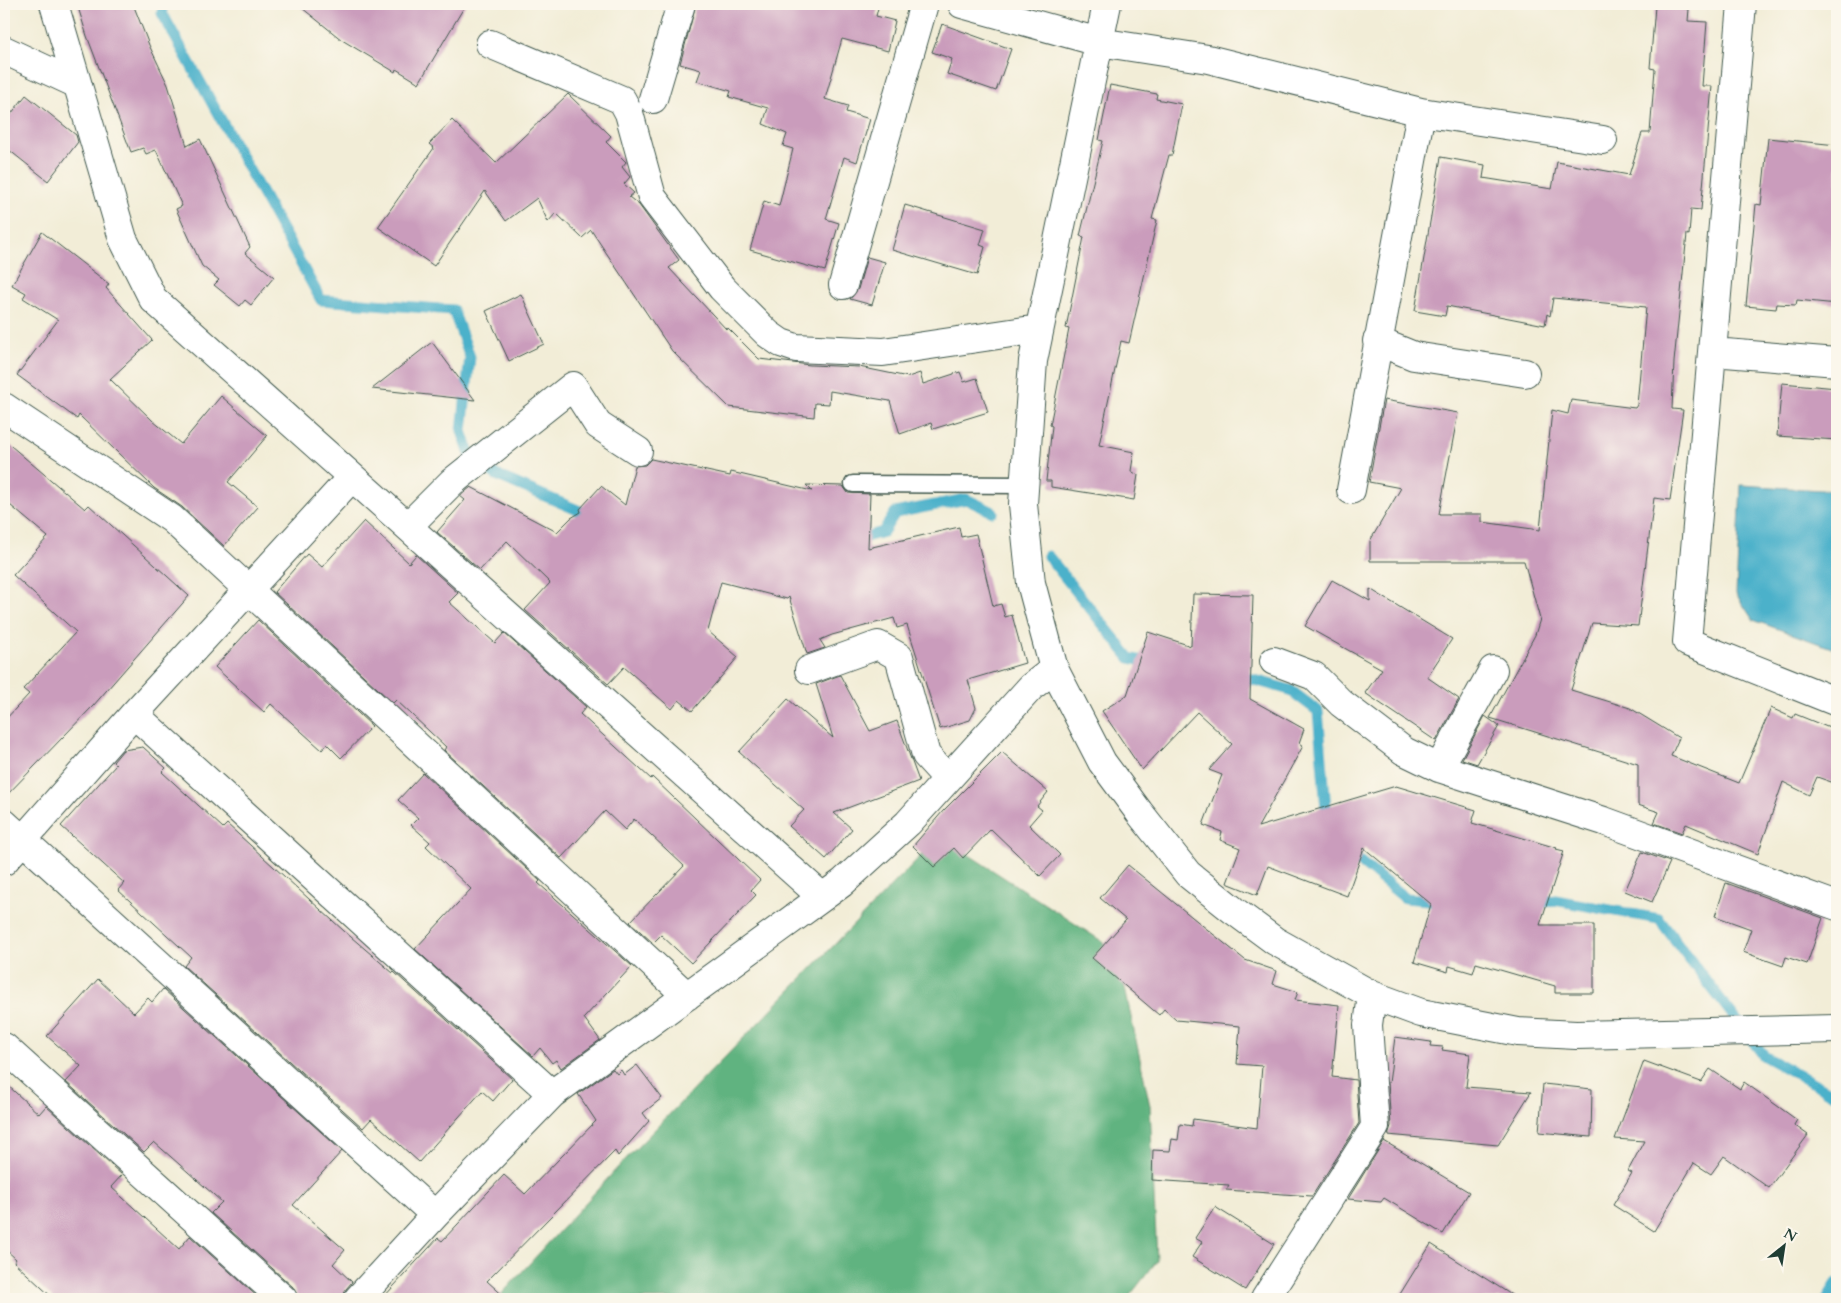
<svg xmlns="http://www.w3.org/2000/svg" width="1841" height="1303" font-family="Cardo,serif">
  <rect width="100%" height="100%" fill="#fbf7ec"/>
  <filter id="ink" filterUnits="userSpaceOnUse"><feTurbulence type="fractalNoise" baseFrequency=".02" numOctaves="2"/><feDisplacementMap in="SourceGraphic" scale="10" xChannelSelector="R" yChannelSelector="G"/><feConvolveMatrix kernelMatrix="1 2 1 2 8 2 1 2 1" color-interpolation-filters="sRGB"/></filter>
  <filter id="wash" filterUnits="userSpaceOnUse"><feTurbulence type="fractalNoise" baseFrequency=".0096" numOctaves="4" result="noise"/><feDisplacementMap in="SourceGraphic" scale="20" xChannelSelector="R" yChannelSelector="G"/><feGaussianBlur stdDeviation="1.12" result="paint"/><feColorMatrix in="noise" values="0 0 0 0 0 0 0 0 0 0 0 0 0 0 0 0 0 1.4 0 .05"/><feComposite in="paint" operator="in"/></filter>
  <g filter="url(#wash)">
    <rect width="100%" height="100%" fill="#f2edd7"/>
    <path fill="#60b380" stroke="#40785a" d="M 940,836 L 1117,951 L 1150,1106 L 1157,1261 L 1127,1299 L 497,1299 L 621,1164 Z"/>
    <path fill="#4bb1ca" stroke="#35777f" d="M 1741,485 L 1837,491 L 1837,650 L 1753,620 L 1736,594 Z"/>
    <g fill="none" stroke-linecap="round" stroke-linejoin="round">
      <path stroke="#4bb1ca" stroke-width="11" d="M 163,4 L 162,13 L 321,300 L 453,310 L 470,357 L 462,431 L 470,455 L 496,475 L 594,517
        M 855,540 L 883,532 L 895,513 L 966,499 L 993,512
        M 1048,556 L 1130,658 L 1154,664
        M 1238,678 L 1244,677 L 1290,690 L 1318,711 L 1327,821
        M 1348,852 L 1405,898 L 1441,901
        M 1534,905 L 1555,900 L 1659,919 L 1764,1056 L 1837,1096
        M 1827,1299 L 1837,1283"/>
    </g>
    <g id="blocks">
      <path fill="#ca9cbc" d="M 77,4 L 133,4 L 149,45 L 168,85 L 187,146 L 200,139 L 250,247 L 245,253 L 274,277 L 251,305 L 245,300 L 240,306 L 214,285 L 219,280 L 202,266 L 176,209 L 182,206 L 156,150 L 146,154 L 143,148 L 131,152 L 87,36 Z
        M 297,4 L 466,4 L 419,83 L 396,69 L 395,72 L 342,40 Z
        M 696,4 L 879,4 L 876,16 L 895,21 L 888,51 L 842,39 L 825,99 L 848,106 L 846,112 L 870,119 L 857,162 L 844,157 L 826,219 L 839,223 L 825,271 L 750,250 L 764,201 L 779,206 L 793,149 L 783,146 L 787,134 L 763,124 L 768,108 L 729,97 L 731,91 L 697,81 L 701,70 L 680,64 Z
        M 1655,6 L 1689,9 L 1688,21 L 1707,22 L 1702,86 L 1712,86 L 1701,210 L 1691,209 L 1689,235 L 1687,234 L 1674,362 L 1672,409 L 1683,410 L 1670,500 L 1654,498 L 1638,626 L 1592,623 L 1571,690 L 1630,708 L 1679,738 L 1671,756 L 1739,783 L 1771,708 L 1793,718 L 1795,714 L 1837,731 L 1837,784 L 1817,777 L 1809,795 L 1783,782 L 1758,854 L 1686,824 L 1682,833 L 1654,823 L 1659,812 L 1638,805 L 1638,764 L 1490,718 L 1535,635 L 1540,619 L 1524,561 L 1370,561 L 1370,541 L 1401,488 L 1369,482 L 1384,400 L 1458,413 L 1439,514 L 1482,514 L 1482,522 L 1540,530 L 1552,410 L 1568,414 L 1571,400 L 1635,408 L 1637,405 L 1646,307 L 1553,298 L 1550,316 L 1547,314 L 1545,325 L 1447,306 L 1445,316 L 1415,311 L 1441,157 L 1485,165 L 1483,178 L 1552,189 L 1557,162 L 1629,175 L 1642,133 L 1650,133 L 1655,69 L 1650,68 Z
        M 942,24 L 1011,49 L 996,91 L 947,74 L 952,59 L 932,52 Z
        M 1110,85 L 1157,94 L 1156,99 L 1182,104 L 1172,155 L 1169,155 L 1152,219 L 1157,220 L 1129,343 L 1121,341 L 1099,445 L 1134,452 L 1131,471 L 1138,475 L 1134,500 L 1051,487 L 1051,481 L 1046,481 L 1052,426 L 1050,425 L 1069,329 L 1066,328 L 1084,237 L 1080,236 L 1103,141 L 1099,140 Z
        M 568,94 L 611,136 L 606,142 L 626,162 L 622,167 L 630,177 L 624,184 L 634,193 L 629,197 L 639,205 L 679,260 L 669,268 L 727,330 L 728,328 L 759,359 L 810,365 L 859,367 L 908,377 L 920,373 L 923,384 L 960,372 L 964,382 L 977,378 L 988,412 L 933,429 L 931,423 L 900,434 L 890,401 L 830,391 L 829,404 L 815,403 L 814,417 L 729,407 L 672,351 L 591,230 L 582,238 L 556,213 L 548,222 L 537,198 L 506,221 L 485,191 L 434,266 L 378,227 L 434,148 L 429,144 L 452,120 L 496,163 Z
        M 26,95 L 76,135 L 78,142 L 48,181 L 4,146 L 4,123 Z
        M 1768,138 L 1837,145 L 1837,304 L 1797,300 L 1796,305 L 1777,304 L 1776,309 L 1746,306 L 1756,204 L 1761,205 Z
        M 905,205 L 985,229 L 980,245 L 985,247 L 977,275 L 892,250 Z
        M 42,232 L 109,284 L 106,288 L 152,340 L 110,379 L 153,421 L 181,444 L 221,396 L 267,436 L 228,482 L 258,507 L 224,546 L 182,507 L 154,488 L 79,415 L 77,419 L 17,375 L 58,320 L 23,298 L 26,293 L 12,285 Z
        M 867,257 L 885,262 L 872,305 L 850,299 L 858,289 Z
        M 521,294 L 544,344 L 509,361 L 486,311 Z
        M 432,342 L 475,400 L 372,389 Z
        M 1782,383 L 1837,388 L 1837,440 L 1777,436 Z
        M 4,440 L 85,509 L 89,505 L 189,596 L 93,706 L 4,798 L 4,721 L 29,694 L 23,689 L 76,632 L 13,575 L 48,537 L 4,500 Z
        M 651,459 L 730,476 L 731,472 L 812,491 L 806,485 L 843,486 L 848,493 L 870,494 L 868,548 L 959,527 L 961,537 L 976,534 L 993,606 L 1001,604 L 1005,617 L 1012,615 L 1025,663 L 968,680 L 976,708 L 970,720 L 940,729 L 907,625 L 897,628 L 894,618 L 832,635 L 820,640 L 825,648 L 807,654 L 789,597 L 787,599 L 721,582 L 708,631 L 738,657 L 692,711 L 679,700 L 672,709 L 624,667 L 608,684 L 525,610 L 550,583 L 507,541 L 480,570 L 437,532 L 465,500 L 460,496 L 471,487 L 557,532 L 571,518 L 581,512 L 580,509 L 601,486 L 625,505 L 635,466 L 645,465 Z
        M 364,521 L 409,563 L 416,555 L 458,593 L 449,602 L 495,643 L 504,633 L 586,707 L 580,714 L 651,779 L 652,777 L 760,880 L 751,890 L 756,895 L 691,963 L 661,935 L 653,943 L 630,922 L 684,866 L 634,819 L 625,830 L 605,811 L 561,858 L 444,750 L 446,747 L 396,700 L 393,703 L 274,592 L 307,554 L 322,567 Z
        M 1332,580 L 1370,601 L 1370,589 L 1452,639 L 1427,677 L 1459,699 L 1436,741 L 1365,693 L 1382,669 L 1305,626 Z
        M 1193,594 L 1253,595 L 1250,699 L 1304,729 L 1299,743 L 1303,746 L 1258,827 L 1396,786 L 1476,810 L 1472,823 L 1557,848 L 1556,849 L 1564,851 L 1540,925 L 1594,925 L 1594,993 L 1555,993 L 1555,986 L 1476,963 L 1473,973 L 1449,966 L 1448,972 L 1414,962 L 1431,904 L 1364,848 L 1347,896 L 1268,866 L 1257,895 L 1227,883 L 1240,848 L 1220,840 L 1222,832 L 1203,825 L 1222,775 L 1209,770 L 1232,744 L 1197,712 L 1142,770 L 1102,711 L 1127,695 L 1148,632 L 1191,646 Z
        M 258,620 L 372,726 L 341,758 L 327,744 L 322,750 L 271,704 L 264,712 L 215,667 Z
        M 840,675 L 870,731 L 897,721 L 919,781 L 834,813 L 852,829 L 826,859 L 789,826 L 804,810 L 739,752 L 788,699 L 833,738 L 816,684 Z
        M 1485,716 L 1499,726 L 1477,764 L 1462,759 Z
        M 143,747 L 166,768 L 162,772 L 223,828 L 227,824 L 344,931 L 393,973 L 394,972 L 512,1079 L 493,1101 L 482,1091 L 419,1162 L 371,1119 L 363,1128 L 184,966 L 191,957 L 118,890 L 124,883 L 61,826 L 116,765 L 113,762 L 123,750 Z
        M 1002,752 L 1048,792 L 1037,806 L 1042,810 L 1029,825 L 1060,855 L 1040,876 L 991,829 L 963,858 L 954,848 L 934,867 L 913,846 L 943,811 Z
        M 423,773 L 540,881 L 538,883 L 632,966 L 584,1018 L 600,1040 L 561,1068 L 556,1060 L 552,1063 L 540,1048 L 533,1056 L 415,949 L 471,889 L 426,846 L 430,842 L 411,825 L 418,818 L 398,800 Z
        M 1642,852 L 1670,862 L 1652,902 L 1625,891 Z
        M 1128,865 L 1245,960 L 1277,971 L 1273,984 L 1298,992 L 1295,1000 L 1339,1005 L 1332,1077 L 1356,1080 L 1359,1123 L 1312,1196 L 1226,1190 L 1229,1185 L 1152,1180 L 1153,1150 L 1170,1151 L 1172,1139 L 1178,1140 L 1180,1124 L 1192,1126 L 1193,1119 L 1257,1128 L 1262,1066 L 1237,1064 L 1240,1026 L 1176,1020 L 1164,1009 L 1159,1015 L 1092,958 L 1126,920 L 1100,898 Z
        M 1726,883 L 1823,918 L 1807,964 L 1786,957 L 1783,966 L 1743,952 L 1751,929 L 1715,916 Z
        M 98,979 L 134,1013 L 148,998 L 152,1002 L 163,989 L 342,1151 L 293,1205 L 345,1250 L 333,1264 L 352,1282 L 346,1289 L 343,1299 L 298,1299 L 293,1287 L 211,1213 L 222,1202 L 154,1142 L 144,1152 L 66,1082 L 81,1066 L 47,1036 Z
        M 1395,1037 L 1431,1042 L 1430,1046 L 1443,1047 L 1442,1050 L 1470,1054 L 1466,1087 L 1531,1092 L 1498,1145 L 1388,1135 L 1391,1126 L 1388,1082 L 1389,1083 Z
        M 1644,1061 L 1701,1082 L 1710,1069 L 1740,1089 L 1744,1082 L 1797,1120 L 1794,1125 L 1808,1135 L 1769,1188 L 1724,1156 L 1711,1174 L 1694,1163 L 1654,1231 L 1613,1205 L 1632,1173 L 1628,1171 L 1644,1141 L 1615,1139 Z
        M 637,1065 L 662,1098 L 643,1113 L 649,1121 L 618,1156 L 615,1151 L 487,1281 L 507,1299 L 382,1299 L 438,1238 L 442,1241 L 504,1175 L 525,1194 L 596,1121 L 578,1094 L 613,1069 L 617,1074 L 621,1070 L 624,1075 Z
        M 4,1082 L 39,1114 L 46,1106 L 122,1175 L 111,1187 L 179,1249 L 190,1236 L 260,1299 L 54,1299 L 14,1262 L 16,1259 L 4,1248 Z
        M 1543,1084 L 1592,1089 L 1591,1137 L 1539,1132 Z
        M 1384,1141 L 1469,1192 L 1443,1234 L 1384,1198 L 1381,1202 L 1348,1199 Z
        M 1215,1207 L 1274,1244 L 1245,1290 L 1192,1257 L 1202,1242 L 1195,1238 Z
        M 1431,1244 L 1518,1299 L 1397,1299 Z"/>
    </g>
  </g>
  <g filter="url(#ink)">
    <use href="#blocks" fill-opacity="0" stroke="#3f574c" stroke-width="1"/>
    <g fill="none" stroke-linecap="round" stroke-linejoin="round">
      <g stroke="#3f574c" stroke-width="19">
        <path id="service" d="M 853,484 L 1024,485"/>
      </g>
      <g stroke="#3f574c" stroke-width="30">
        <path id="minor" d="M 54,4 L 123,239 L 153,299 L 821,896
          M 962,4 L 1099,42 L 1208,59 L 1421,112 L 1603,140
          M 1107,4 L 1033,361 L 1023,504 L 1031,583 L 1054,669 L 1102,762 L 1139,812 L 1188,874 L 1233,910 L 1275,941 L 1372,995 L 1421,1013 L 1518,1032 L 1576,1035 L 1837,1029
          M 1742,4 L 1687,642 L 1837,702
          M 490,44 L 622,100 L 629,113 L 652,197 L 722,288 L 768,334 L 781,343 L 796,348 L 883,352 L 1039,329
          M 4,50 L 77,84
          M 653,99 L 681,4
          M 843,285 L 924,4
          M 1377,341 L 1414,356 L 1525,373
          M 1713,352 L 1837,362
          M 4,407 L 172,519 L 687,996
          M 1351,490 L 1421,112
          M 408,526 L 452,482 L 573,386 L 598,425 L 638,451
          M 1274,661 L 1314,676 L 1341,703 L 1404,751 L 1439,768 L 1604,821 L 1837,906
          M 809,670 L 878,645 L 899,657 L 926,755 L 947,778
          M 134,714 L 552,1094
          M 1439,768 L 1493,670
          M 4,823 L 435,1215
          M 4,861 L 134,714 L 352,477
          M 4,1047 L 283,1299
          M 358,1299 L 435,1215 L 552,1094 L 842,883 L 908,823 L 1031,687 L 1054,669
          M 1265,1299 L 1375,1127 L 1368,1025 L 1372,995"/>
      </g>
      <use href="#service" stroke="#fff" stroke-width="16"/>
      <use href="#minor" stroke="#fff" stroke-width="28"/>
    </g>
  </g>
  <rect width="1841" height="1303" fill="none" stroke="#fbf7ec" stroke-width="20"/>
  <g transform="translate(1784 1246) rotate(30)" stroke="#fbf7ec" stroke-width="4" paint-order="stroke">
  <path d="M0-4L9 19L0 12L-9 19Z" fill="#1f3d34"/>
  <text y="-8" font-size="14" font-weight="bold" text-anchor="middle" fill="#1f3d34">N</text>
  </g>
</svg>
